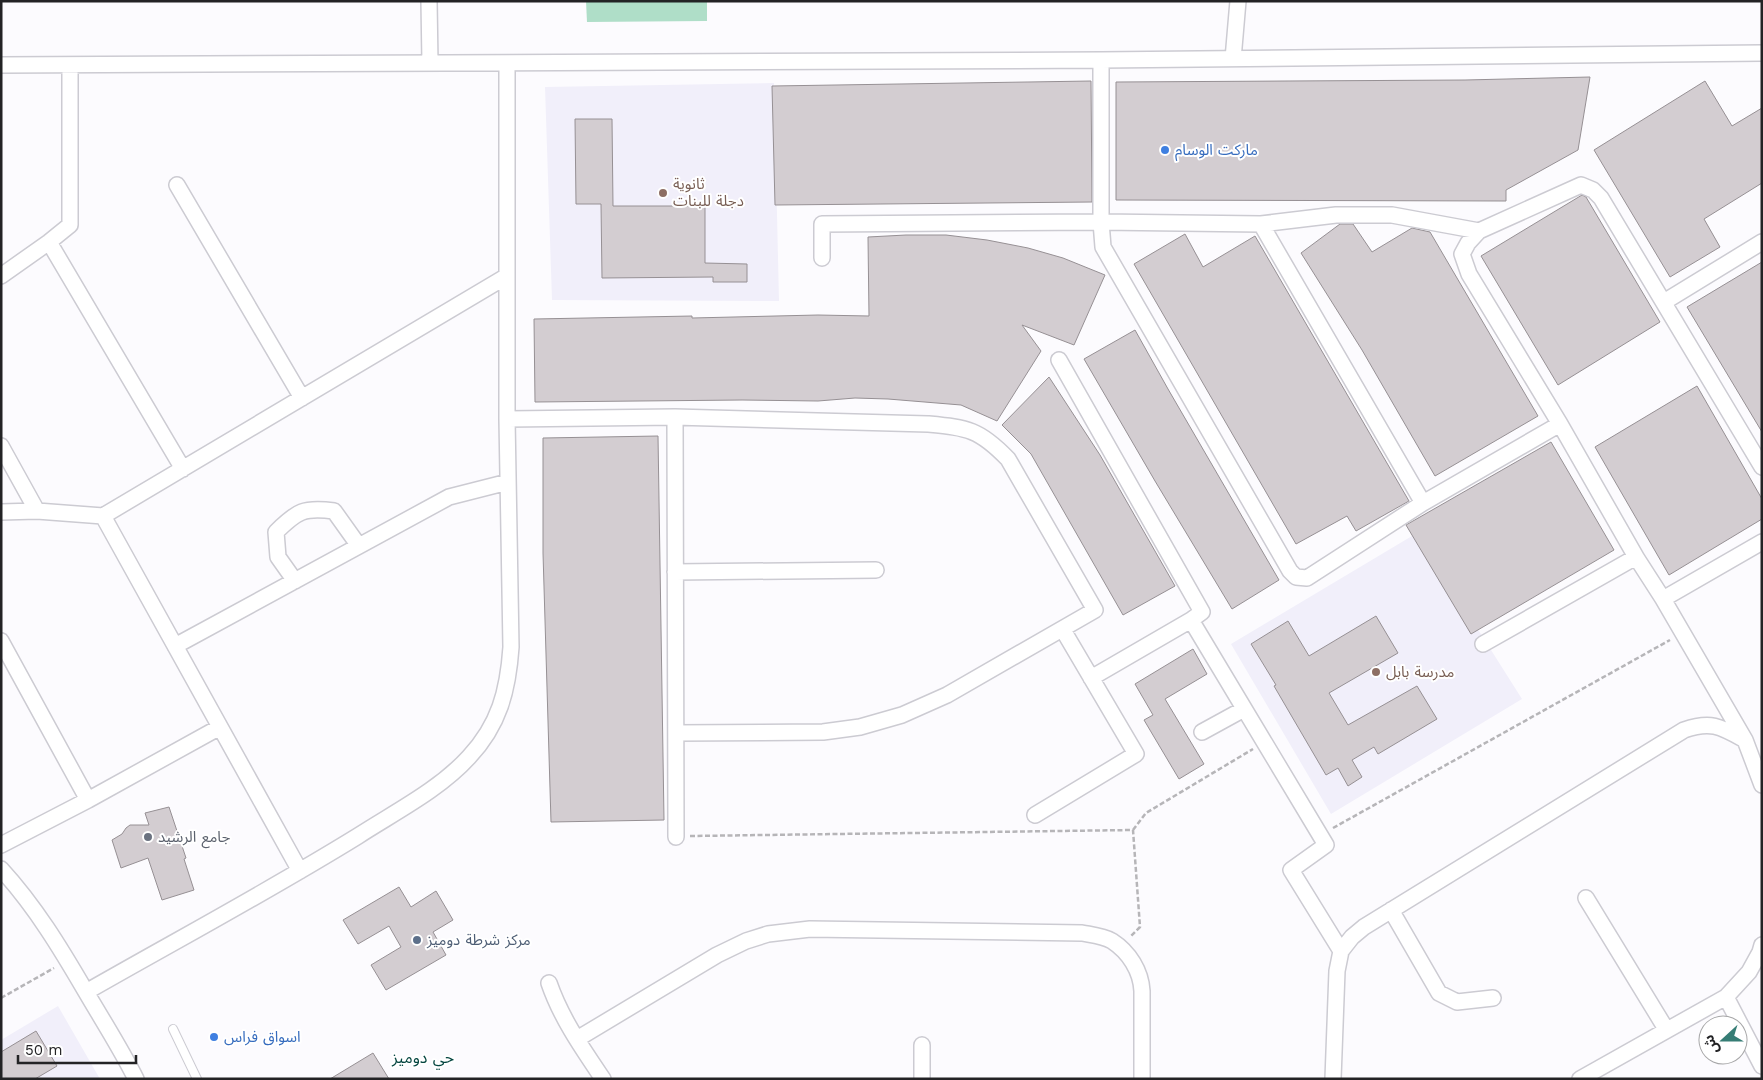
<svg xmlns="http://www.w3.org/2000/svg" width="1763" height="1080" font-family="'Work Sans','Noto Sans Arabic',sans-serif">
  <rect width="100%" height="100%" fill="#fcfbfe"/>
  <path fill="#f1effa" d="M 774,83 L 779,301 L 552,300 L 545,87 Z
    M 1417,533 L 1522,699 L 1331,814 L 1231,644 Z
    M 58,1006 L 100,1079 L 1,1079 L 1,1040 Z"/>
  <path fill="#afdec8" d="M 586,1 L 707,1 L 707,21 L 587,22 Z"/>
  <path fill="#d3cdd1" stroke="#969094" d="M 1590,77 L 1578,150 L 1506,190 L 1506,201 L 1116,200 L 1116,82 L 1465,80 Z
    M 1091,81 L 1092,202 L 775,205 L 772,86 Z
    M 1705,81 L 1732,126 L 1762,108 L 1762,183 L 1704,219 L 1720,247 L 1670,277 L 1594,150 Z
    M 575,119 L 612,119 L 613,206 L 705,206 L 705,263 L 747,264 L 747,282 L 713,282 L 713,277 L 602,278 L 601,204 L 576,204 Z
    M 1582,195 L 1586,197 L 1660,322 L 1558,385 L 1481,256 Z
    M 1340,224 L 1353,224 L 1372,252 L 1412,228 L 1430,232 L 1538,416 L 1435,476 L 1362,350 L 1301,253 Z
    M 1185,234 L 1203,267 L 1255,236 L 1409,501 L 1356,531 L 1347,516 L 1296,544 L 1134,264 Z
    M 906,235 L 946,235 L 987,240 L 1028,248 L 1063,258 L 1105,275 L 1074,345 L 1022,325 L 1041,351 L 997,421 L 961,405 L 888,399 L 855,398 L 818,401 L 742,400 L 535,402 L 534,319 L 692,316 L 692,318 L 818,315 L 869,316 L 868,237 Z
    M 1762,262 L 1762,432 L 1687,307 Z
    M 1135,330 L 1168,389 L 1279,580 L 1232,609 L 1155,481 L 1084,359 Z
    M 1049,377 L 1100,455 L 1175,586 L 1123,615 L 1031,454 L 1002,425 Z
    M 1697,386 L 1762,499 L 1762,519 L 1669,575 L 1595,447 Z
    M 658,436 L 664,820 L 551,822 L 543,553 L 543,438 Z
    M 1551,442 L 1614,550 L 1471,634 L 1406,525 Z
    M 1376,616 L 1398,653 L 1329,693 L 1348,725 L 1417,686 L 1437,719 L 1378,754 L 1374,747 L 1352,760 L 1362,777 L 1348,786 L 1338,768 L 1326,775 L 1274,686 L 1276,685 L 1251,644 L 1288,621 L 1309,656 Z
    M 1193,649 L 1207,674 L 1165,699 L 1204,764 L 1179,779 L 1144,720 L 1153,715 L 1135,684 Z
    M 169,807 L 186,858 L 184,859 L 194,890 L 162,900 L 148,858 L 121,868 L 112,840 L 122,834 L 126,828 L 130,825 L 149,825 L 145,813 Z
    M 399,887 L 411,907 L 436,891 L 453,920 L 433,932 L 446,955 L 386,990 L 371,965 L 401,947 L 389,926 L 358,944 L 343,920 Z
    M 36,1031 L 57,1066 L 35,1079 L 1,1079 L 1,1052 Z
    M 373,1053 L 389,1079 L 330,1079 Z"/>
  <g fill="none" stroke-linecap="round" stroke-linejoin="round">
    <g stroke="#cccbd2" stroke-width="10">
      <path id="service" d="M 173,1029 L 197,1079"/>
    </g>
    <g stroke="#cccbd2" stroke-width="18">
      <path id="minor" d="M 429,1 L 430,63
        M 1233,59 L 1238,1
        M 1101,60 L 1101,222 L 1103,247 L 1290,571 L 1296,577 L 1307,578 L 1423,503 L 1560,424
        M 1,65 L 1101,60 L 1762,53
        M 177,185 L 302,398
        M 1261,224 L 1336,215 L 1392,215 L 1479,231
        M 49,242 L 183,469
        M 822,258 L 822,224 L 1101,222 L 1261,224 L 1423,503
        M 1,276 L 49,242 L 70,225 L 70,65
        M 1664,302 L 1762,242
        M 1059,360 L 1202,612 L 1191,620 L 1326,845 L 1291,870 L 1341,951
        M 675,417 L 676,837
        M 507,419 L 675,417 L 928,424 C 968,428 979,429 1008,459 L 1095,610 L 947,695 L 902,715 L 860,727 L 823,732 L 676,733
        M 1,446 L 37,511
        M 1762,467 L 1601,198 L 1593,190 L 1581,185 L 1479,231 L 1468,243 L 1462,254 L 1469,274 L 1560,424 L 1636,557 L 1663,599 L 1745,740 L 1762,785
        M 1,512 L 37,511 L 103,516 L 507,276
        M 103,516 L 300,871
        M 675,572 L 876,570
        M 295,581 L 278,557 L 276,532 C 297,511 304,507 334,511 L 359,546
        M 1663,599 L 1762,542
        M 1,641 L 88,800
        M 1483,644 L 1636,557
        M 175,646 L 449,497 L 508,482
        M 1091,678 L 1191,620
        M 1202,732 L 1244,709
        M 1035,815 L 1136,754 L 1063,630
        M 1,845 L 88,800 L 220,727
        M 1,869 C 35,906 61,949 86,992 C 103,1021 121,1049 136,1079
        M 1586,898 L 1666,1029
        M 1391,910 L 1439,993 L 1457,1002 L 1493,998
        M 549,983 C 561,1018 582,1048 603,1079
        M 86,992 C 177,940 269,891 358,836 C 395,812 439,790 469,757 C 499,725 508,691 511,647 L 507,419 L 507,63
        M 1726,997 L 1762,1066
        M 577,1039 L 717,955 L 746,941 L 768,934 L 810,929 L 1082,933 C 1092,935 1103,936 1112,941 C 1129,952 1141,971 1142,991 L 1142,1079
        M 922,1079 L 922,1045
        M 1333,1079 L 1337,971 L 1341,951 L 1352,937 L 1364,927 L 1684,730 C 1710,721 1720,726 1743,739
        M 1580,1079 L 1726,997 L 1749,972 L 1760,952 L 1762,945"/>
    </g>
    <path stroke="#b6b5b8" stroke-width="2.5" stroke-dasharray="5 2.5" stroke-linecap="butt" d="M 1333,828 L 1670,640
      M 1133,830 L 1146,813 L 1253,749
      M 690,836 L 1133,830 L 1140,927 L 1131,936
      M 1,998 L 54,968"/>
    <use href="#service" stroke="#fff" stroke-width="8"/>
    <use href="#minor" stroke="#fff" stroke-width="15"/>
  </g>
  <g fill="#3f7fe0" stroke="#fff" stroke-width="2">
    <circle cx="1165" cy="150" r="5"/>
    <circle cx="214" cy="1037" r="5"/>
  </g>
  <g fill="#8d6e63" stroke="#fff" stroke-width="2">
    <circle cx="663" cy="193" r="5"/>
    <circle cx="1376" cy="672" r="5"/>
  </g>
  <circle fill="#6b7280" stroke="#fff" stroke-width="2" cx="148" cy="837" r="5"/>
  <circle fill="#5c6f8a" stroke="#fff" stroke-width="2" cx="417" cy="940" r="5"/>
  <g text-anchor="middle" stroke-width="4" stroke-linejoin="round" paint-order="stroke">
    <g font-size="15" fill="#366cbe" stroke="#fff" text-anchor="start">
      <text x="1175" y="155">ماركت الوسام</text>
      <text x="224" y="1042">اسواق فراس</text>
    </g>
    <g font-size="15" fill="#785e54" stroke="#fff" text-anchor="start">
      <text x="673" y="189">ثانوية<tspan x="673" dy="17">دجلة للبنات</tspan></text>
      <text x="1386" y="677">مدرسة بابل</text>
    </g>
    <g font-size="15" fill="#5b616d" stroke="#fff" text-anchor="start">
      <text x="158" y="842">جامع الرشيد</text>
    </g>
    <g font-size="15" fill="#4e5e75" stroke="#fff" text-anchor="start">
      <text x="427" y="945">مركز شرطة دوميز</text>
    </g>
    <g font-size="16" fill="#04453f" stroke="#fff">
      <text x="423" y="1063">حي دوميز</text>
    </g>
  </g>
  <rect width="1763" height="1080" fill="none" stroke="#232325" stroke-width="5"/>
  <g transform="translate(1723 1040) rotate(249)"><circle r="24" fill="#ffffff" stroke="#a7a7a8"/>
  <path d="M0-4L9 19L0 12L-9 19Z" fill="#367d75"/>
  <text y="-8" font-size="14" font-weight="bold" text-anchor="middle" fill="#232325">ش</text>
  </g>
  <path d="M18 1055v8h118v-8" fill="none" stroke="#232325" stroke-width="2.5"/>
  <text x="25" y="1055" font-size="15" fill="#232325" stroke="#ffffff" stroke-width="4" paint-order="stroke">50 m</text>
</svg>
